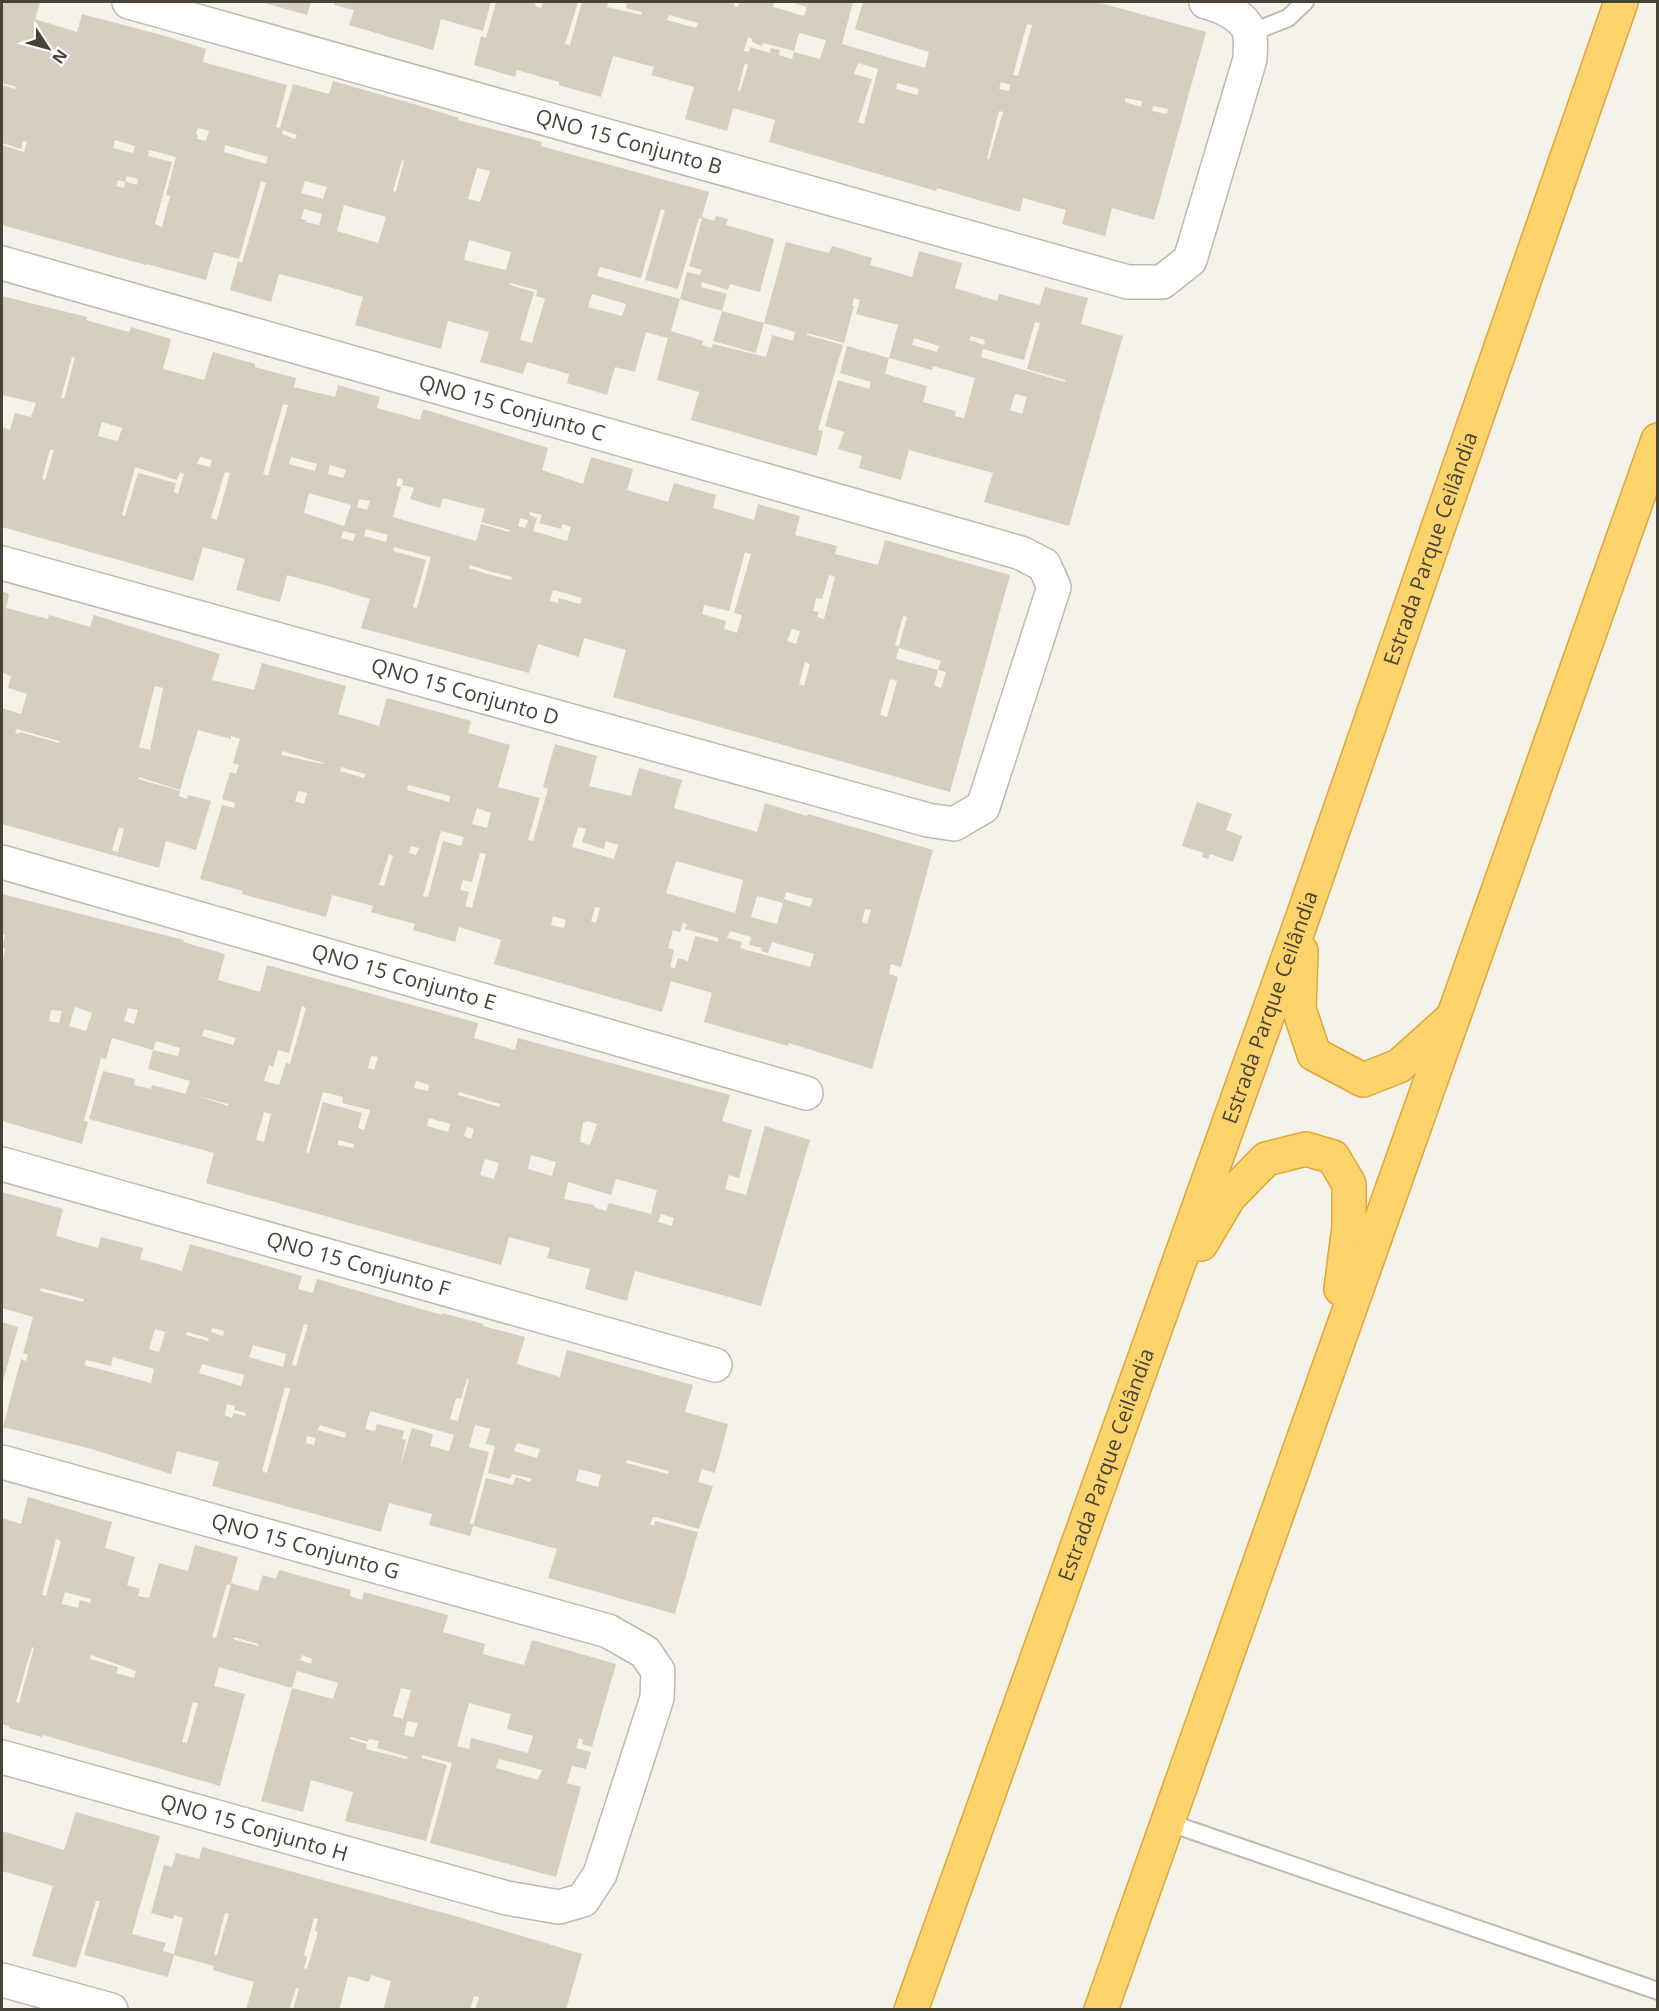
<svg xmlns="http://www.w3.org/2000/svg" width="1659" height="2011" font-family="'Open Sans',sans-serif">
  <rect width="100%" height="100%" fill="#f5f2e9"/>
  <path fill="#d6cebf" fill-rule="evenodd" d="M 2,2 L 40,3 L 35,19 L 77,32 L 82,14 L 165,36 L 206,49 L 203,62 L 287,85 L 276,127 L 280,128 L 293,84 L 329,94 L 333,81 L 417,105 L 459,118 L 458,120 L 542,142 L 541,146 L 709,192 L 702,217 L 714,221 L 716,216 L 728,219 L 726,225 L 774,239 L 760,292 L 730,284 L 728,290 L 702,282 L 701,287 L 727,294 L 722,311 L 680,299 L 687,272 L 700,275 L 702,270 L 689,266 L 702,219 L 699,218 L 678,289 L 645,280 L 665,210 L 661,209 L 641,278 L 600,267 L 597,276 L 680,299 L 671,331 L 703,341 L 702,345 L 711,348 L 713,344 L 766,357 L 772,335 L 793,341 L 795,332 L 764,323 L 786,242 L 829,253 L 832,246 L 872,258 L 870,265 L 912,277 L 919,251 L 962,263 L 955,288 L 997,301 L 999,294 L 1040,305 L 1045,287 L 1088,298 L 1081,324 L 1123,336 L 1069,526 L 984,502 L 993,473 L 909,450 L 901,480 L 859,468 L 862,456 L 838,449 L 844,432 L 825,426 L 838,380 L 869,389 L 871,382 L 840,373 L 847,346 L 889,358 L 885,374 L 927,386 L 923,402 L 956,411 L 955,416 L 964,418 L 975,378 L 933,366 L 932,370 L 889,358 L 898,325 L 856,314 L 860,300 L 854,298 L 852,305 L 854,306 L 844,343 L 807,333 L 807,335 L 843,345 L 818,430 L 823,431 L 817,456 L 691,420 L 699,392 L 657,380 L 668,338 L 660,336 L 646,332 L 635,372 L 615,367 L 607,395 L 567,383 L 569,374 L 527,362 L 523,374 L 480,362 L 489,332 L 448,321 L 441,349 L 355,325 L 363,297 L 322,285 L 279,274 L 271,302 L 230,290 L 238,261 L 242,263 L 266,183 L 261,181 L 239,259 L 214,252 L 206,280 L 147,264 L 146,265 L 2,225 L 2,145 L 24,152 L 27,142 L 23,141 L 21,149 L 2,143 L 2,85 L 16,89 L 16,87 L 2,83 ZM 198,128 L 209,131 L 206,141 L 197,139 L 198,135 L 196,134 ZM 283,130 L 297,135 L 295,139 L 282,134 ZM 115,140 L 135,146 L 133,153 L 113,148 ZM 225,145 L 268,157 L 266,164 L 224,152 ZM 149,150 L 176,157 L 166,195 L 170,196 L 162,227 L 155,224 L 172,162 L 148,156 ZM 402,160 L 404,161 L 396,192 L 393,191 ZM 477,168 L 490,171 L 480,202 L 468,199 ZM 127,176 L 138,179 L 137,185 L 125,181 L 124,188 L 116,186 L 118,180 L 125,182 ZM 305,181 L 327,187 L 323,199 L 301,193 ZM 344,205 L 386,217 L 378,243 L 337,231 ZM 304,209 L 322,214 L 319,225 L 306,222 L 307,220 L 301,219 ZM 469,240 L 511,252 L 506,270 L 464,260 ZM 510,283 L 537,290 L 536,296 L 545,299 L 532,343 L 520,340 L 534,292 L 510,285 ZM 592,294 L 626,304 L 622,316 L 588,307 ZM 1035,322 L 1040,323 L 1027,369 L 1065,380 L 1065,382 L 981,357 L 983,349 L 1024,360 ZM 971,336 L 985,340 L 984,345 L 969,340 ZM 914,338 L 939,346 L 937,352 L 912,345 ZM 1015,394 L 1027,397 L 1022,414 L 1010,410 Z
    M 261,2 L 311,2 L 307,15 Z
    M 335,2 L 491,2 L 483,31 L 441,19 L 433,50 L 349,25 L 354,10 L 334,5 Z
    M 496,2 L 536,2 L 535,6 L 541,8 L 543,2 L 578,2 L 565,44 L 570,45 L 582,2 L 608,2 L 607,7 L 641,15 L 642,12 L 626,8 L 627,4 L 621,2 L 735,2 L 734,6 L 738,7 L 740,2 L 774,2 L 773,7 L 804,16 L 807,7 L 790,2 L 853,2 L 842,44 L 925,68 L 929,52 L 855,29 L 863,2 L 1097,2 L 1206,32 L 1154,220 L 1112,208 L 1105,236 L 1062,224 L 1066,210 L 1023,198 L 1020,212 L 937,188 L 936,191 L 769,142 L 775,120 L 733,108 L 727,131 L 685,119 L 694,87 L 651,75 L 654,67 L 613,56 L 601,97 L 559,85 L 559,82 L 517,70 L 515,77 L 474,65 L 481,36 L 486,38 ZM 669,15 L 698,23 L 696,28 L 667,20 ZM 1027,24 L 1032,25 L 1018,76 L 1013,75 ZM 799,33 L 826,40 L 820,59 L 794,52 L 792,59 L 779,55 L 780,50 L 771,48 L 770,53 L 750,47 L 749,52 L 744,51 L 748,37 L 752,39 L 752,42 L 762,46 L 763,43 L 794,51 ZM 745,63 L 748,65 L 740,91 L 738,90 ZM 858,63 L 878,69 L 864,124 L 858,122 L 872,79 L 854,74 ZM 1001,82 L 1010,85 L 1009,91 L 999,89 ZM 897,83 L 919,89 L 917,95 L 896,89 ZM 1125,98 L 1142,101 L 1141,107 L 1125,102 ZM 1153,106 L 1168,109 L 1167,114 L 1152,111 ZM 999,111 L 1003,112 L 989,159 L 987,159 Z
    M 2,296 L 87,317 L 86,320 L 129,332 L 131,327 L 171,339 L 163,369 L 204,380 L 213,352 L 255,364 L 255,367 L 296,378 L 294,387 L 335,397 L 338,385 L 380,397 L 377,408 L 420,420 L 423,409 L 548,448 L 542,470 L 583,484 L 591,457 L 633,469 L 627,490 L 668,502 L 674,483 L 716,495 L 713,508 L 754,520 L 758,504 L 800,516 L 795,535 L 837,546 L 835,554 L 878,565 L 885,540 L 1010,575 L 950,792 L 613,697 L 626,650 L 584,638 L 579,657 L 538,644 L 529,673 L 361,628 L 370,599 L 328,586 L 287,575 L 280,602 L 236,590 L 245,559 L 203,547 L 193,581 L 2,527 L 2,427 L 10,430 L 15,413 L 31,417 L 36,403 L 2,395 ZM 72,357 L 75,358 L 64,399 L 61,398 ZM 283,404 L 288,405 L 268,476 L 263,474 ZM 102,422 L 122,428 L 118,441 L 98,436 ZM 50,449 L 54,450 L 45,480 L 42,479 ZM 200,457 L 212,460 L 210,467 L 197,464 ZM 291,457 L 317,464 L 315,471 L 289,464 ZM 330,465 L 346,470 L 343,478 L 328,474 ZM 135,467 L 177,480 L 180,472 L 184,474 L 178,494 L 174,492 L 176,483 L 138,473 L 125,516 L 122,515 ZM 225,472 L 230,473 L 217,520 L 211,518 ZM 398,478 L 403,480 L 402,485 L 414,488 L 410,499 L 440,508 L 443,498 L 485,509 L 481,522 L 510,530 L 509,532 L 481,524 L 476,541 L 393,517 L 401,487 L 396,486 ZM 309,493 L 351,505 L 344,526 L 304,513 ZM 359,499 L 370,501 L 367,510 L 357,507 ZM 530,512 L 542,515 L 539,523 L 561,529 L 562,524 L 571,527 L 567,541 L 533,531 L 537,518 L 529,515 ZM 520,518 L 528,520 L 525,528 L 518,526 ZM 366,529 L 388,535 L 386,542 L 364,536 ZM 343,531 L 356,534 L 353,541 L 341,538 ZM 394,547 L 431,557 L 417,608 L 413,607 L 426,560 L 393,551 ZM 745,552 L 751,554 L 734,613 L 742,615 L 737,633 L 724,629 L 726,621 L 702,614 L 704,605 L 729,611 ZM 470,565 L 489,571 L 512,577 L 511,580 L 487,574 L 469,568 ZM 829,575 L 835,577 L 824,619 L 817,617 L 819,612 L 813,611 L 816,598 L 822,599 ZM 553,590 L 582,598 L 580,604 L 559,598 L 558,603 L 550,601 ZM 903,616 L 907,617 L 899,646 L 895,645 ZM 792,629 L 800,631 L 796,644 L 787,641 ZM 899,648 L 941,661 L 938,670 L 896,659 ZM 805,662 L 810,664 L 804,686 L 799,684 ZM 938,670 L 946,672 L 941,688 L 934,685 ZM 890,679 L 897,681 L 887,717 L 880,715 Z
    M 722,311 L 764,323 L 756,353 L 713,341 Z
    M 2,591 L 9,594 L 6,608 L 48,619 L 49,615 L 90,627 L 94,615 L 220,654 L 212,680 L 254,690 L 262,663 L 346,686 L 338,714 L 379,726 L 387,698 L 471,721 L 468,733 L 510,745 L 498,787 L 540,798 L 528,840 L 533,841 L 548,789 L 543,787 L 555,744 L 597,756 L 589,786 L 631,796 L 639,768 L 682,780 L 674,808 L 757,832 L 765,803 L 807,816 L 808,814 L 933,850 L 901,967 L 891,964 L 889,974 L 898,977 L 872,1069 L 789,1043 L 788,1046 L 704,1022 L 712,993 L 671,981 L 662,1012 L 494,964 L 501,940 L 459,927 L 455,942 L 413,930 L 415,924 L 371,912 L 373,906 L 332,895 L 326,917 L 242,894 L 243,891 L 200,879 L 222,805 L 234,808 L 235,803 L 222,799 L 230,772 L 236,774 L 239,765 L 233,763 L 240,739 L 231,736 L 231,739 L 198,730 L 180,790 L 139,777 L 138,779 L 180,791 L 179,796 L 187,799 L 188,795 L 211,801 L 196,850 L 166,841 L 159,868 L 2,824 L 2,708 L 21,714 L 27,694 L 8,688 L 11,676 L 2,673 ZM 155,686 L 163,688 L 150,750 L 139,747 ZM 17,729 L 59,741 L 59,743 L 20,732 L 19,734 L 15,733 ZM 282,751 L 324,763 L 323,764 L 281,755 ZM 341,767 L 365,774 L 364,778 L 340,771 ZM 408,785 L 450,796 L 449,802 L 407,790 ZM 298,791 L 307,793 L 304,804 L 295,801 ZM 477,808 L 491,813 L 487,828 L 472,824 ZM 119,827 L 124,829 L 118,852 L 112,850 ZM 578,827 L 586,829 L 582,842 L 604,849 L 606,841 L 618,845 L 614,859 L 572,847 ZM 441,831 L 464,837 L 461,846 L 443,841 L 428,897 L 423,896 ZM 411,846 L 419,848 L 416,855 L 409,853 ZM 480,853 L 486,854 L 472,908 L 465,906 L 469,892 L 460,890 L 463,880 L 472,882 ZM 389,854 L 393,856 L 384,886 L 379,885 ZM 676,861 L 743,880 L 735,913 L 666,893 ZM 786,892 L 813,899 L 810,907 L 784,899 ZM 757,896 L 783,903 L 777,924 L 751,917 ZM 595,907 L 600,908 L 596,923 L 591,921 ZM 865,909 L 871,910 L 867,924 L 862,922 ZM 553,916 L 566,920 L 564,928 L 551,925 ZM 683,923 L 687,924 L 685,929 L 719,938 L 718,942 L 695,936 L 688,961 L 678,958 L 675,968 L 670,967 L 674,950 L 668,948 L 673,930 L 680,932 ZM 730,931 L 751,937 L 749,945 L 762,948 L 761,951 L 768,953 L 772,942 L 814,954 L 810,967 L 740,948 L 742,942 L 727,938 Z
    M 1197,802 L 1232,814 L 1226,830 L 1242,836 L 1233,862 L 1210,854 L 1208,859 L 1202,857 L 1204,853 L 1182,846 Z
    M 2,894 L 184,940 L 183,942 L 225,954 L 218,980 L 260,992 L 267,965 L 478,1023 L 474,1038 L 515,1050 L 518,1038 L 730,1095 L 722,1121 L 752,1130 L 739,1178 L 729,1175 L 725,1189 L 746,1195 L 765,1126 L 810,1140 L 761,1306 L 635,1271 L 627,1301 L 585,1289 L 590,1269 L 547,1258 L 550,1248 L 509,1237 L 501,1265 L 206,1183 L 214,1153 L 89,1119 L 103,1071 L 135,1079 L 134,1085 L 143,1087 L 151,1089 L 152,1085 L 186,1094 L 186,1092 L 190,1081 L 148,1069 L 153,1050 L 112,1038 L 106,1059 L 101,1058 L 84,1121 L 88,1122 L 82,1144 L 2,1121 L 2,962 L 5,949 L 2,947 L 5,935 L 2,934 ZM 302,1006 L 306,1008 L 290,1064 L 286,1063 L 279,1085 L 264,1081 L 269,1065 L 273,1067 L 278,1050 L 289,1053 ZM 75,1007 L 92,1013 L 86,1031 L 69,1026 ZM 128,1008 L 138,1010 L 134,1024 L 124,1021 ZM 51,1010 L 62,1011 L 59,1023 L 49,1021 ZM 204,1029 L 236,1038 L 233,1045 L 202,1036 ZM 156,1041 L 180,1048 L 178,1056 L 153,1050 ZM 371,1056 L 378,1057 L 374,1070 L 368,1068 ZM 416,1081 L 429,1085 L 428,1091 L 414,1088 ZM 323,1092 L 343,1097 L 342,1103 L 370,1110 L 364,1130 L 358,1128 L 362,1113 L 323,1102 L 309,1153 L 306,1152 ZM 459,1092 L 500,1104 L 499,1107 L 458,1095 ZM 195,1095 L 228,1104 L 228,1106 ZM 264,1112 L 271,1114 L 264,1142 L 256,1140 ZM 429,1118 L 450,1124 L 448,1132 L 427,1126 ZM 586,1121 L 597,1124 L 590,1145 L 580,1142 L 583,1122 L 585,1123 ZM 467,1127 L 474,1129 L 471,1139 L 464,1136 ZM 339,1140 L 354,1144 L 353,1148 L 337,1145 ZM 531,1155 L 556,1162 L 552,1176 L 528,1169 ZM 485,1159 L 499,1163 L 494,1179 L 480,1175 ZM 616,1179 L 657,1190 L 651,1214 L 609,1203 L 606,1211 L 594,1207 L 594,1205 L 564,1199 L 568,1182 L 611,1195 ZM 661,1214 L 674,1218 L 672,1226 L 658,1222 Z
    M 2,1192 L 63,1209 L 56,1236 L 98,1248 L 101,1237 L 143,1248 L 140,1259 L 182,1271 L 190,1244 L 302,1276 L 298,1289 L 313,1293 L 317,1279 L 442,1315 L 442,1313 L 484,1324 L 483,1326 L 525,1337 L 517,1364 L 560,1377 L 567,1350 L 693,1385 L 685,1412 L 728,1424 L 715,1473 L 702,1469 L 698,1482 L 713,1486 L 699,1529 L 656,1517 L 653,1517 L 650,1524 L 654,1526 L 655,1521 L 698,1532 L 675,1614 L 548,1578 L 557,1549 L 473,1526 L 486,1478 L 513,1485 L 516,1477 L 530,1482 L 532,1479 L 512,1474 L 510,1479 L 488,1473 L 495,1446 L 486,1444 L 490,1429 L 475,1425 L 469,1447 L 489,1452 L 470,1523 L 474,1524 L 470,1536 L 429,1525 L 432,1514 L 389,1503 L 381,1532 L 212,1486 L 219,1462 L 177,1451 L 171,1474 L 88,1448 L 3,1427 L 21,1359 L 26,1361 L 28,1355 L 23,1353 L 33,1317 L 2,1308 ZM 41,1288 L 84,1299 L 83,1302 L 40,1291 ZM 304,1324 L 308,1325 L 296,1366 L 292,1364 ZM 212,1328 L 224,1331 L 223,1336 L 211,1332 ZM 155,1329 L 165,1332 L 159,1352 L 149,1349 ZM 187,1332 L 209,1338 L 208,1341 L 186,1335 ZM 253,1345 L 286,1354 L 283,1367 L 249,1357 ZM 113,1357 L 154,1369 L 151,1383 L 84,1365 L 86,1360 L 111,1366 ZM 202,1364 L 244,1375 L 241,1386 L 199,1373 ZM 467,1379 L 469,1379 L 458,1421 L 450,1419 L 456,1398 L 461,1399 ZM 285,1387 L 290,1389 L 267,1473 L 262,1471 ZM 227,1404 L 235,1406 L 234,1410 L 246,1413 L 245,1416 L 234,1413 L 232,1418 L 225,1415 ZM 370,1411 L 454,1435 L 449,1451 L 430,1446 L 433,1434 L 412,1428 L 400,1467 L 406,1440 L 402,1439 L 404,1431 L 377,1424 L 375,1431 L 365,1429 ZM 320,1425 L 346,1433 L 345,1438 L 318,1430 ZM 307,1436 L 316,1438 L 314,1445 L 306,1443 ZM 517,1443 L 540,1449 L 537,1458 L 514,1451 ZM 627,1460 L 669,1471 L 668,1474 L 626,1463 ZM 579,1469 L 601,1475 L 598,1487 L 576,1481 Z
    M 2,1322 L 18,1327 L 2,1385 Z
    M 28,1497 L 112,1522 L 105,1548 L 135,1557 L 127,1585 L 140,1589 L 138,1596 L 149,1598 L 159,1563 L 188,1571 L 195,1545 L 238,1557 L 231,1583 L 258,1591 L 263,1575 L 276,1579 L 279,1570 L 351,1590 L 350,1596 L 362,1600 L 364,1592 L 448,1615 L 443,1632 L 485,1644 L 483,1654 L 524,1665 L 532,1640 L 616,1664 L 592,1747 L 582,1744 L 583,1740 L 579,1738 L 576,1748 L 591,1752 L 586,1769 L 572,1766 L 567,1783 L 581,1787 L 556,1877 L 430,1843 L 452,1763 L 422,1755 L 422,1758 L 447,1765 L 426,1841 L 345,1821 L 353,1792 L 311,1780 L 303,1812 L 261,1801 L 292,1688 L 333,1699 L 338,1683 L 297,1671 L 292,1688 L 219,1667 L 214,1686 L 245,1694 L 220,1786 L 43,1735 L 42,1737 L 9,1728 L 9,1726 L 2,1724 L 2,1518 L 21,1524 ZM 56,1539 L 61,1541 L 46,1596 L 42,1595 ZM 227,1584 L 231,1585 L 216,1638 L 212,1637 ZM 65,1592 L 91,1599 L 90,1603 L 80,1600 L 78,1608 L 62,1604 ZM 234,1637 L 258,1644 L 258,1646 L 233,1639 ZM 32,1647 L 34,1648 L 19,1703 L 16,1702 ZM 91,1655 L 136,1671 L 134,1678 L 116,1673 L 118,1667 L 90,1659 ZM 302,1655 L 312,1659 L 311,1664 L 300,1660 ZM 401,1688 L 411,1690 L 403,1719 L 393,1716 ZM 193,1702 L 198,1703 L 187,1743 L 182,1742 ZM 469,1703 L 511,1714 L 507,1729 L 533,1736 L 528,1753 L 471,1738 L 469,1749 L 457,1746 ZM 407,1721 L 418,1723 L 414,1737 L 404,1735 ZM 351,1737 L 368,1742 L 369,1739 L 379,1741 L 377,1748 L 408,1757 L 407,1759 L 366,1749 L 367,1744 L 350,1739 ZM 499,1759 L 542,1770 L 538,1780 L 496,1768 Z
    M 76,1812 L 160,1836 L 132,1934 L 166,1943 L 163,1951 L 174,1954 L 183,1918 L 174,1915 L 173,1919 L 151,1913 L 164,1865 L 172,1867 L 176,1853 L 199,1859 L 202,1847 L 455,1916 L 582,1954 L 566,2010 L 475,2010 L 479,1997 L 474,1996 L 470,2010 L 383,2010 L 391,1981 L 371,1975 L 369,1982 L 348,1976 L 339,2010 L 293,2010 L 299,1989 L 296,1988 L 289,2010 L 246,2010 L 254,1982 L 213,1970 L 214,1966 L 174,1955 L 168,1977 L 84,1955 L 100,1901 L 96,1901 L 76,1968 L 32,1956 L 53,1886 L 2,1871 L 2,1831 L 64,1850 ZM 225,1913 L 229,1914 L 217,1955 L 214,1955 ZM 314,1918 L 318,1919 L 315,1931 L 318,1932 L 307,1969 L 304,1968 L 307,1957 L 304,1955 Z"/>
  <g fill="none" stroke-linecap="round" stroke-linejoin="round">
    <g stroke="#c0baac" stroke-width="20">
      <path id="service" d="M 1250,33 L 1288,18 L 1305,2
        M 1167,1822 L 1658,1991"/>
    </g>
    <g stroke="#c0baac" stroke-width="36">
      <g id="minor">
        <path id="s1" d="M 129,2 L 1128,282 L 1162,282 L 1190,260 L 1250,59 C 1250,52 1251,43 1250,35 C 1247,17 1222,6 1206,2"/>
        <path id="s2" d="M 2,263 L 1021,553 L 1044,565 L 1054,587 L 983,807 L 954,824 L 928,820 L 2,563"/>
        <path id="s3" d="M 2,862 L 806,1093"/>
        <path id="s4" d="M 2,1164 L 715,1365"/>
        <path id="s5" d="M 2,1462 L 608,1631 L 645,1652 L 658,1671 L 657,1698 L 600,1874 L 583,1900 L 559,1907 L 507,1898 L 2,1757"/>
        <path d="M 2,1980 L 111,2010"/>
      </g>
    </g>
    <g stroke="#dda83b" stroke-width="36">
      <g id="motorway">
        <path d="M 1301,951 L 1299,1009 L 1314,1054 L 1363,1080 L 1399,1066 L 1449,1021"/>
        <path d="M 1201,1244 L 1229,1197 L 1266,1159 L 1306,1149 L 1333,1157 L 1349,1184 L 1349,1227 L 1341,1289"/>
        <path id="s6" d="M 911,2010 L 1301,922 L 1621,2"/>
        <path d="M 1101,2010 L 1658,440"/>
      </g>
    </g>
    <use href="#service" stroke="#fff" stroke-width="16"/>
    <use href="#minor" stroke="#fff" stroke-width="33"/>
    <use href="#motorway" stroke="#fdd36c" stroke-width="33"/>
  </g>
  <g text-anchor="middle" stroke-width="4.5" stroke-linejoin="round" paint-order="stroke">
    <g font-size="21" fill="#484337" stroke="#fff">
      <text dy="7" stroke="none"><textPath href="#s1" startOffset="519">QNO 15 Conjunto B</textPath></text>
      <text dy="7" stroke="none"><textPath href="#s2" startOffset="530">QNO 15 Conjunto C</textPath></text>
      <text dy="7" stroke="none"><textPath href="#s6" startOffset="1551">Estrada Parque Ceilândia</textPath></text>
      <text transform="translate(465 692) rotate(16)" y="7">QNO 15 Conjunto D</text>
      <text dy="7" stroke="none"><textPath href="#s3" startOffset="418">QNO 15 Conjunto E</textPath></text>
      <text dy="7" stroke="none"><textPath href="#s6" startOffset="1065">Estrada Parque Ceilândia</textPath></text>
      <text dy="7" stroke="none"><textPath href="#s4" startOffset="370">QNO 15 Conjunto F</textPath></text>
      <text dy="7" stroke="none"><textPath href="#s6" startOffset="579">Estrada Parque Ceilândia</textPath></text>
      <text dy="7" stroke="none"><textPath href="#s5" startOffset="315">QNO 15 Conjunto G</textPath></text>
      <text transform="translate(254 1828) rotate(16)" y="7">QNO 15 Conjunto H</text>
    </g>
  </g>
  <rect width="1659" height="2011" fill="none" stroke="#484337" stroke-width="6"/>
  <g transform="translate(48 48) rotate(126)" stroke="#ffffff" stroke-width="4.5" paint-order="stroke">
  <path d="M0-4.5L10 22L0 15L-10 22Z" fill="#484337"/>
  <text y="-9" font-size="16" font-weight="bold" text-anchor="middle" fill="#484337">N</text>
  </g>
</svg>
